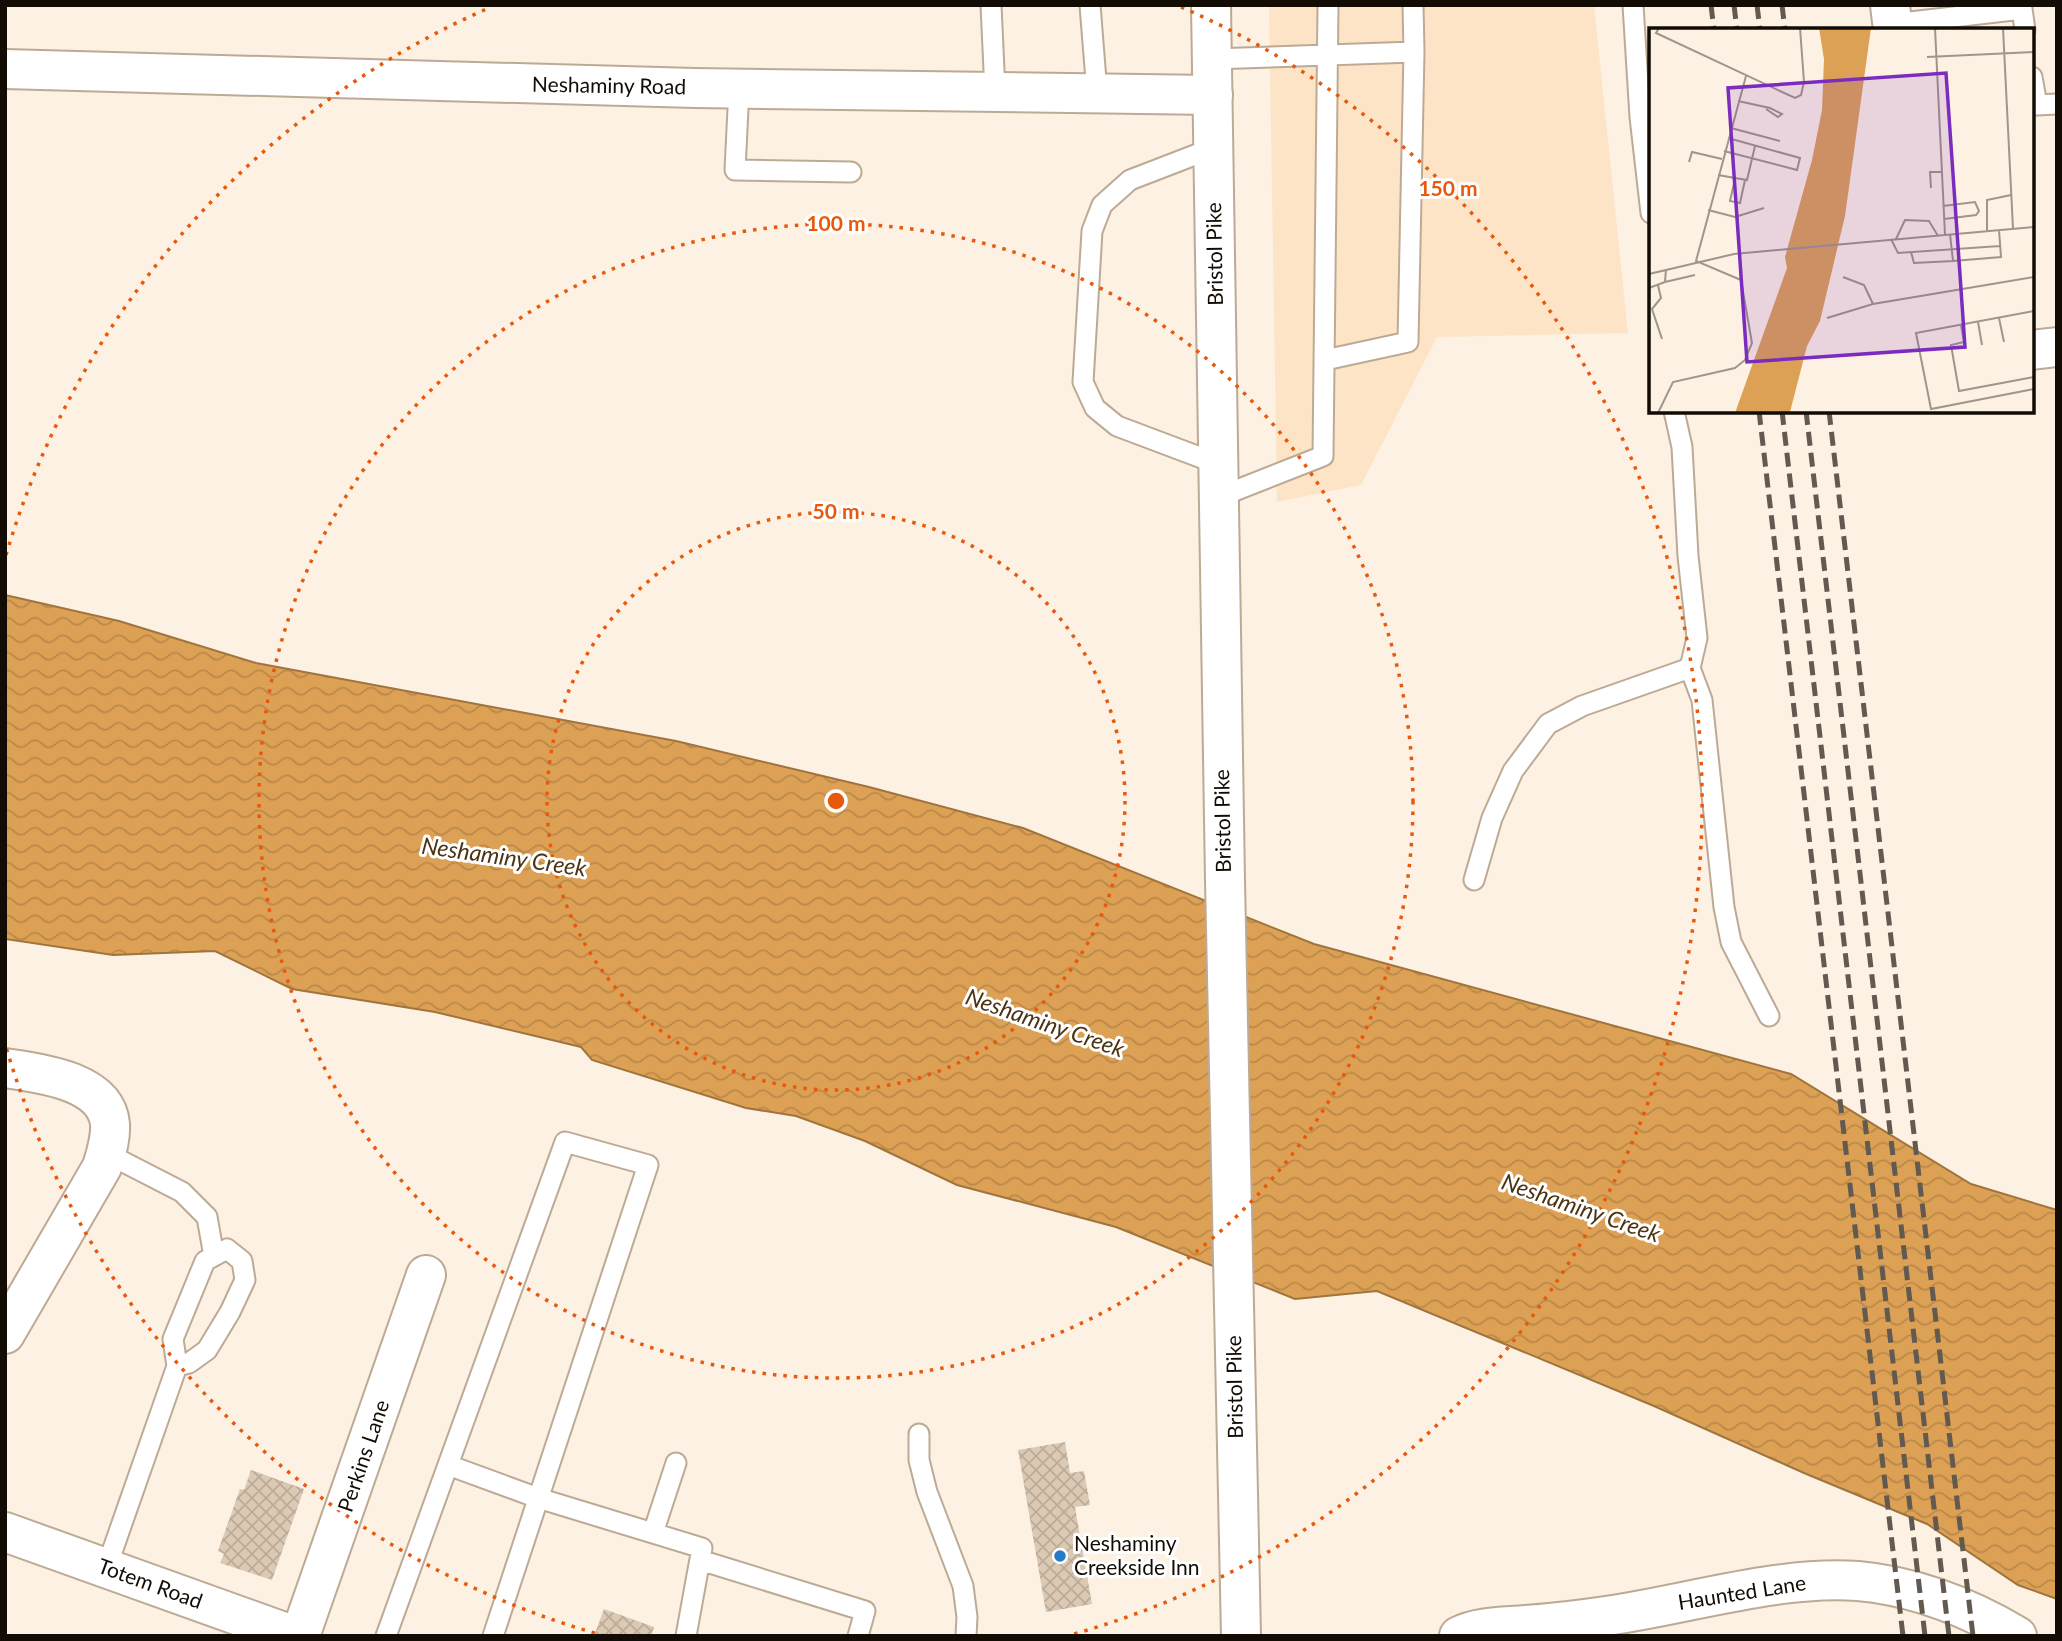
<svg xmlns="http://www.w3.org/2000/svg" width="2062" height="1641" font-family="Lato,sans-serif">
  <defs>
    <pattern id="water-waves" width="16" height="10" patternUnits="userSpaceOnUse" patternTransform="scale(1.75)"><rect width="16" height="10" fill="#dca155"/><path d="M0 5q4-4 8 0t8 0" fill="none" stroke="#bc8949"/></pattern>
    <pattern id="building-cross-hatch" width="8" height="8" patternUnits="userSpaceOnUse" patternTransform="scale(1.75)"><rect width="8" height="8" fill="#dcc9b3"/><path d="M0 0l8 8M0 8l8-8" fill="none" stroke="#bcab98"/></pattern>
  </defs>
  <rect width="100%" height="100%" fill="#fdf1e4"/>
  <path fill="#fde4c7" d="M 1269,5 L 1594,5 L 1628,333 L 1437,337 L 1361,485 L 1277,502 Z"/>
  <path fill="url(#water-waves)" stroke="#9f743d" stroke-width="2" d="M 5,595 L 119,621 L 256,663 L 676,741 L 869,787 L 1023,828 L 1314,944 L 1791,1074 L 1971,1184 L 2057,1210 L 2057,1599 L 2018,1585 L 1927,1524 L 1804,1473 L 1654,1406 L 1377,1291 L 1295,1299 L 1116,1227 L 957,1185 L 865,1141 L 796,1116 L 746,1108 L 592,1060 L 581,1047 L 435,1012 L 292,989 L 215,951 L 113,955 L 5,939 Z"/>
  <path fill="url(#building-cross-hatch)" d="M 1065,1442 L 1070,1473 L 1084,1471 L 1090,1505 L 1075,1507 L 1092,1604 L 1046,1612 L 1018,1450 Z
    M 251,1470 L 304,1489 L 272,1580 L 220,1563 L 224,1554 L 218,1551 L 240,1489 L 244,1490 Z
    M 604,1609 L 654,1627 L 651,1636 L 594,1636 Z"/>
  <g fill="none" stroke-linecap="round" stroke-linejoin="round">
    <g stroke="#bdaa95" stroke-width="23">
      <path id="service" d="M 991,5 L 995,92
        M 1090,5 L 1097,93
        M 1413,5 L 1414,52
        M 1633,5 L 1640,117 L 1651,213
        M 1893,24 L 2022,9 L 2025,30
        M 1212,59 L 1414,52 L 1408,342 L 1325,360
        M 2032,77 L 2037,105 L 2057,104
        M 739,88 L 735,170 L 851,172
        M 1213,148 L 1130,180 L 1102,205 L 1092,231 L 1083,382 L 1095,408 L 1117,426 L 1218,464
        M 1674,411 L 1682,447 L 1688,556 L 1697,638 L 1690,668 L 1702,700 L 1724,907 L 1731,942 L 1769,1016
        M 1219,497 L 1323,456 L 1328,5
        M 1474,880 L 1492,818 L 1513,771 L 1548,724 L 1582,706 L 1690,668
        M 106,1153 L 182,1192 L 207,1217 L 214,1256
        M 919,1434 L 919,1460 L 927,1492 L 963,1586 L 967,1617 L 966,1636
        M 448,1465 L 538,1498 L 702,1548 L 686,1636
        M 653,1533 L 676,1463
        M 700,1560 L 865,1611 L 858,1636
        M 106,1569 L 177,1366 L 173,1339 L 205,1261 L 227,1249 L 242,1261 L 245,1280 L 230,1312 L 207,1350 L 189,1363 L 177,1366
        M 386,1636 L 565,1142 L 648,1165 L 493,1636"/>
    </g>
    <g stroke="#bdaa95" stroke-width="42">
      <path id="minor" d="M 1890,5 L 1893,30
        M 5,69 L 695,88 L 1213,95
        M 2032,350 L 2057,347
        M 5,1068 C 38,1073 106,1080 110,1124 C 111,1139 106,1153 102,1167 L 5,1334
        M 5,1532 L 295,1636
        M 300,1636 L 426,1275"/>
    </g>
    <g stroke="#bdaa95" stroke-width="42">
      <path id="tertiary" d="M 1459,1636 C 1479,1626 1504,1627 1526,1625 C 1553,1623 1579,1620 1606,1616 C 1685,1605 1779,1575 1858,1581 C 1915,1586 1968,1607 2017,1636"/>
    </g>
    <g stroke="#bdaa95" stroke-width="42">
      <path id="primary" d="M 1211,5 L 1225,881 L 1241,1636"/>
    </g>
    <use href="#service" stroke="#fff" stroke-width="19"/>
    <use href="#minor" stroke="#fff" stroke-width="38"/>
    <use href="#tertiary" stroke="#fff" stroke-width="38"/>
    <use href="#primary" stroke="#fff" stroke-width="38"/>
    <path stroke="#625a51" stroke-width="5" stroke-dasharray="14 7" stroke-linecap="butt" d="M 1711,5 L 1714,30
      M 1734,5 L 1737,30
      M 1757,5 L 1760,30
      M 1782,5 L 1785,30
      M 1759,411 L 1903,1636
      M 1782,411 L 1925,1636
      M 1806,411 L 1949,1636
      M 1829,411 L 1973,1636"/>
  </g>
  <g fill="none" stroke="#e8590c" stroke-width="3.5" stroke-dasharray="3.5 7">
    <circle cx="836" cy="801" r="289"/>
    <circle cx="836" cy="801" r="577"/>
    <path d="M605 1636A866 866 0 0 1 6 1047M6 555A866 866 0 0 1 491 7M1181 7A866 866 0 0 1 1067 1636"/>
  </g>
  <circle fill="#2879c8" stroke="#fff" stroke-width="2.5" cx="1060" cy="1556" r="7"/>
  <g text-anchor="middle" stroke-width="6" stroke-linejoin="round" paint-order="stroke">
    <g font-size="21" fill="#120c05" stroke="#fff">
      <text transform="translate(609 86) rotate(1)" y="7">Neshaminy Road</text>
      <text transform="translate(1215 254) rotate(-91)" y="7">Bristol Pike</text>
      <text transform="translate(1223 821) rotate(-91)" y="7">Bristol Pike</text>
      <text transform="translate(1235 1387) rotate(-91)" y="7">Bristol Pike</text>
      <text transform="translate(364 1456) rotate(-71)" y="7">Perkins Lane</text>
      <text transform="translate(150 1584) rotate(20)" y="7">Totem Road</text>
      <text transform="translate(1742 1593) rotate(-9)" y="7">Haunted Lane</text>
    </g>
    <g font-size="21" fill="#120c05" stroke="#fff" text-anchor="start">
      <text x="1074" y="1551">Neshaminy<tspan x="1074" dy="24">Creekside Inn</tspan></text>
    </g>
    <g font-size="23" font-style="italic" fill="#4c3413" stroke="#fff">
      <text transform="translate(504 857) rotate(8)" y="8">Neshaminy Creek</text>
      <text transform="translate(1045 1023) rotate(19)" y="8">Neshaminy Creek</text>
      <text transform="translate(1581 1208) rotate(19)" y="8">Neshaminy Creek</text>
    </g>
  </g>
  <g transform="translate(1649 28)">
    <rect width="385" height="385" fill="#fdf1e4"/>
    <path d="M 170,0 L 222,0 L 196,188 L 171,293 L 158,318 L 141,384 L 86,385 L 138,240 L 136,229 L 163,132 L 173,82 L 175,31 Z" fill="#dca155"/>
    <path fill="none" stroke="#9f958b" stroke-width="2" d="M 10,0 L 7,5 L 146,70 L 152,67 L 155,54 L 151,0M 286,0 L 296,207M 354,0 L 364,201M 278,29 L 385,24M 89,73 L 121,80 L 133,86 L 129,89 L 117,81M 82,100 L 131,113M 75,123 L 148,142 L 151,130 L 79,110M 40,134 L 43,124 L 73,131M 69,147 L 98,152 L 106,118M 86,151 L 81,173 L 91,175 L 96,152M 282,160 L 281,144 L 292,144M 294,178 L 326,174 L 330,183 L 327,187 L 295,191M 59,182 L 86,189 L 115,180M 338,203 L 338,172 L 362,167M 242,211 L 249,225 L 351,218M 247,211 L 256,192 L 280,193 L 289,208M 262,224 L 265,235 L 304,233 L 301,206M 304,233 L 352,229 L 350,202M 0,246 L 85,226 L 385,199M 194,249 L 215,257 L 224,276M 16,254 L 46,247M 9,257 L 12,270 L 3,281 L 13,311M 0,260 L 16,254 L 17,241M 385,283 L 267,305 L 282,381 L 385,361M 178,290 L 224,276 L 385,249M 350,290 L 355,314M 329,294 L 333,317M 312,297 L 315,314 L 302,317 L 310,363 L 385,349M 9,385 L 24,354 L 86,340 L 96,332 L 103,315 L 92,252 L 47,233 L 97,48"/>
    <path fill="#7b2cbf" fill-opacity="0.15" stroke="#7b2cbf" stroke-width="3.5" d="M 297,45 L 316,319 L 98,334 L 79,60 Z"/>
    <rect width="385" height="385" fill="none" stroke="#120c05" stroke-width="3.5"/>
  </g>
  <circle cx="836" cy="801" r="10" fill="#e8590c" stroke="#fff" stroke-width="3.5"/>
  <g font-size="21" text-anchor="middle" font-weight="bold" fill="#e8590c" stroke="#fff" stroke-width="6" stroke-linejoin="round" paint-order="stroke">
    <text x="1448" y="196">150 m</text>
    <text x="836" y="231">100 m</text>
    <text x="836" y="519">50 m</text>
  </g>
  <rect width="2062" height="1641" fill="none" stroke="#120c05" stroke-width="14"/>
</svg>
